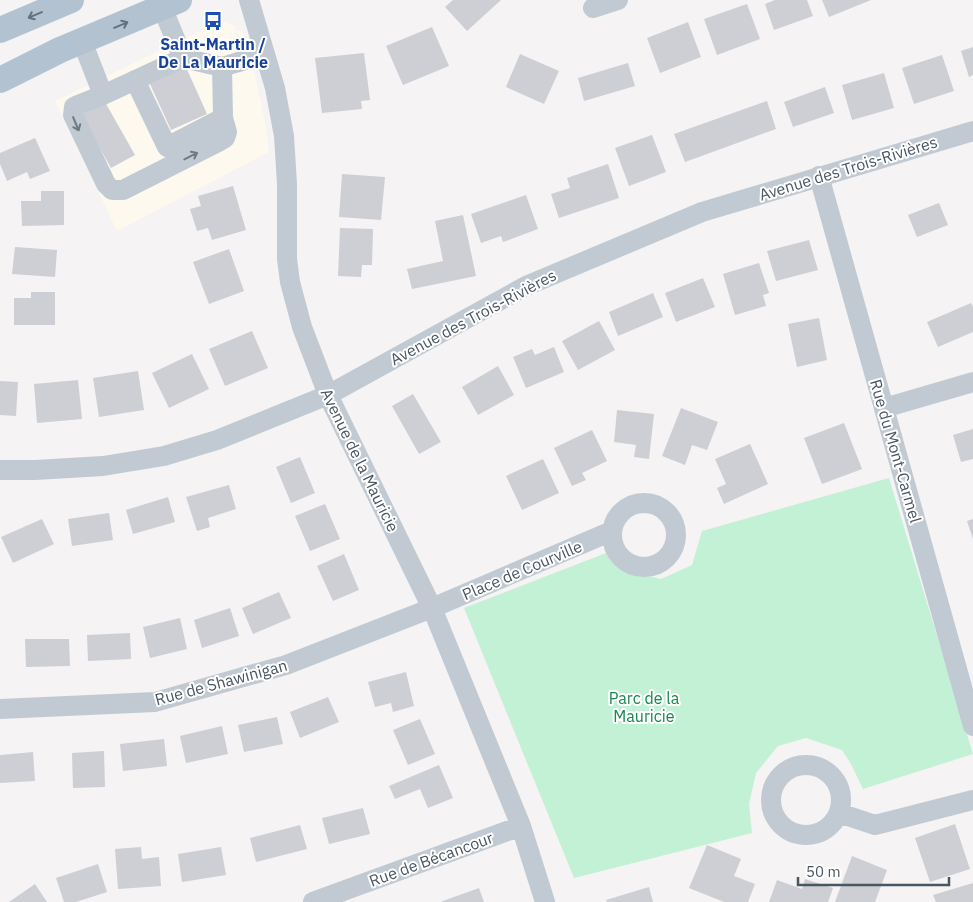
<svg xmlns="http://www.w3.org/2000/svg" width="973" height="902" font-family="'IBM Plex Sans',sans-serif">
  <rect width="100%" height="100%" fill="#f5f3f3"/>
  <path fill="#fdf9ef" d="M 225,21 L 234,26 L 237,31 L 242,30 L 255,75 L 265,122 L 269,152 L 117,231 L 55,101 L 207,28 L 210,32 L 220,26 L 219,22 Z"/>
  <path fill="#c3f1d5" d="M 889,478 L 973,754 L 863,789 L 851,764 L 842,750 L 806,738 L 778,746 L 756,773 L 749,804 L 752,833 L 574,878 L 464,608 L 606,553 L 625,570 L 661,579 L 692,565 L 702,531 Z"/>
  <path fill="#cdcfd5" d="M 453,0 L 501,0 L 467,31 L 445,7 Z
    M 775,0 L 807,0 L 813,16 L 774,30 L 765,4 Z
    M 822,0 L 871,0 L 829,17 Z
    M 747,4 L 760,39 L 717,55 L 704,19 Z
    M 688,22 L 701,57 L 660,73 L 647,38 Z
    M 432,27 L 449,66 L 403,85 L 386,46 Z
    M 973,47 L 973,75 L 969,77 L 961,51 Z
    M 364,53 L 370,100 L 361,101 L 362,109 L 322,113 L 315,58 Z
    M 520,54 L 559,71 L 544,104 L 506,87 Z
    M 942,55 L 954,91 L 914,104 L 902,68 Z
    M 628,63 L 635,86 L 584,101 L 578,78 Z
    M 185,65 L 207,114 L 171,130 L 149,82 Z
    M 884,73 L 894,108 L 852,120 L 842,85 Z
    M 825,87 L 834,113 L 793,127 L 784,102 Z
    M 767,101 L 776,129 L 685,162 L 674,134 Z
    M 105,102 L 135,155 L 111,168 L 81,115 Z
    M 652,135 L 666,172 L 629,186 L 615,148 Z
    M 35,138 L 50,171 L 30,179 L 27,172 L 7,181 L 0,164 L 0,153 Z
    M 608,164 L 619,198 L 559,218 L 551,194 L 570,188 L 567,178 Z
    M 342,174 L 385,177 L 381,220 L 339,217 Z
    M 233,186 L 246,230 L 212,240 L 208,228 L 197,231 L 190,209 L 201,206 L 198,196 Z
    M 41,191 L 64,191 L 64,225 L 22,226 L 21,201 L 41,201 Z
    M 526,195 L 538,229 L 503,242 L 501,236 L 481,243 L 471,214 Z
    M 939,203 L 948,225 L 917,237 L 908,215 Z
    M 463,215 L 476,276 L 412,289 L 407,269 L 443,261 L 435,221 Z
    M 340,228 L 373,229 L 372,265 L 362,265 L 361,277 L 338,276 Z
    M 809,240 L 818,270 L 776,281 L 767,251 Z
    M 15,247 L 57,250 L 55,277 L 12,274 Z
    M 229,249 L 244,291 L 209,304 L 193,262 Z
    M 759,263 L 769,293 L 763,295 L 766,306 L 735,315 L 723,274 Z
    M 703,278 L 715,307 L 676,322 L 665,293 Z
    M 31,292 L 55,292 L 55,325 L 14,325 L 14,298 L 31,298 Z
    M 653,293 L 663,317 L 618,336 L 609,312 Z
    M 971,303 L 973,307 L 973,332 L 938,347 L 927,322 Z
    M 819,318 L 827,360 L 797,367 L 788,324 Z
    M 599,321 L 615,350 L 578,370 L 562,341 Z
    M 252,331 L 268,368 L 225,386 L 209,349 Z
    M 554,347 L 564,372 L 526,388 L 513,357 L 532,349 L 535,355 Z
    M 192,354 L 209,389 L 169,408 L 152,373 Z
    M 498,366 L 514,395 L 478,415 L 462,387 Z
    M 138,371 L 144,410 L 99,417 L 93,378 Z
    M 78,380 L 82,419 L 37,423 L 34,384 Z
    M 0,381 L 18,382 L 16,416 L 0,415 Z
    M 413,394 L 441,442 L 419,454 L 392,406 Z
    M 681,408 L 718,422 L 707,450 L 692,445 L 685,465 L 662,456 Z
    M 617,410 L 654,414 L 649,459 L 634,457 L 636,445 L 614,442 Z
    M 844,423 L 862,469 L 822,484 L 804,438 Z
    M 973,429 L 973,459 L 961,462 L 953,435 Z
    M 592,430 L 607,461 L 582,473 L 586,480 L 572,486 L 554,448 Z
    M 750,444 L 768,484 L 724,504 L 717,488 L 726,484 L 715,459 Z
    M 300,457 L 315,493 L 291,503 L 276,467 Z
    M 543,459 L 559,493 L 522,510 L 506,476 Z
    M 229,485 L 236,509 L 208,518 L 210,527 L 197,531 L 186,497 Z
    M 168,497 L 175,522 L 133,534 L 126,510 Z
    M 325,504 L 340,539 L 310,551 L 295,516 Z
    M 109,513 L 113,540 L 72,546 L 68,519 Z
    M 42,519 L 54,544 L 13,563 L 1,537 Z
    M 973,519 L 973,539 L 967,521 Z
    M 344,554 L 359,590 L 333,601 L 317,566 Z
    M 279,592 L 291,618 L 253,634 L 242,608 Z
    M 230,608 L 239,636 L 202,648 L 194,620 Z
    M 180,618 L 187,649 L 150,658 L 143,627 Z
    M 130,633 L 131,659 L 88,661 L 87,635 Z
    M 25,639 L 69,639 L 70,666 L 26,667 Z
    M 406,672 L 414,706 L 393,712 L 391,703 L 375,707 L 368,682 Z
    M 328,697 L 339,722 L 300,738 L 290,712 Z
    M 277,717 L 283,744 L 244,752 L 238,725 Z
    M 420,719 L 435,754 L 408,765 L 393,730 Z
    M 222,726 L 228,754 L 186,763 L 180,736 Z
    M 164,739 L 167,766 L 123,771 L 120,744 Z
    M 104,751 L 105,787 L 73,788 L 72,753 Z
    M 33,752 L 35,781 L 0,783 L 0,755 Z
    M 439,765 L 453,798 L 428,808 L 420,789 L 395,799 L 389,786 Z
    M 363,808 L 370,834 L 329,844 L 322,818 Z
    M 955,824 L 970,869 L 930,882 L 915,838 Z
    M 300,825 L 307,849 L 256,862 L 250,838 Z
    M 707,845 L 741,859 L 734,876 L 755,884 L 748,902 L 724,902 L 689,888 Z
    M 141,847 L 142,859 L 159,857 L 161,886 L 118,889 L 115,849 Z
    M 221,847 L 226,875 L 182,882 L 178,854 Z
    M 852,856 L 887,870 L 875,902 L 835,902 Z
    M 98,864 L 107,892 L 76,902 L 64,902 L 56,878 Z
    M 805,879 L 833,888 L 828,902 L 769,902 L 777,880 L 802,889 Z
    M 973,883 L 973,902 L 936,902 L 933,895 Z
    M 35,884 L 47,902 L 9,902 Z
    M 649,887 L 653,902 L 607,902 L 606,900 Z
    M 479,888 L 484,902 L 440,902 Z"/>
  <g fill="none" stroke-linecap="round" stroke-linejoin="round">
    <path stroke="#c1cad2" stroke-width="20" d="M 249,0 L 275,88 L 284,136 L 287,184 L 287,259 L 290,282 L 302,327 L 328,395 L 432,608 L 521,826 L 545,902
      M 162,7 L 183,58
      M 593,8 L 618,0
      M 82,41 L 103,95 L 183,58 L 222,67 L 265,54
      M 135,80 L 167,147 L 223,118 L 222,67
      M 103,95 L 78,105 L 74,107 L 73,115 L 106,184 L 112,190 L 123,190 L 220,141 L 225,138 L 227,132 L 223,118
      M 819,176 L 973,726
      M 884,408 L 973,382
      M 0,470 L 35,470 L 103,466 L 164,456 L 217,440 L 328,395 L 526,286 L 702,212 L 973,131
      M612 535a32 32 0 1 1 64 0a32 32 0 1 1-64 0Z
      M 0,709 L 155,702 L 286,665 L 432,608 L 612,531
      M771 800a35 35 0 1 1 70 0a35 35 0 1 1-70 0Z
      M 839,813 L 875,825 L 973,800
      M 313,902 L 521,826"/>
    <path stroke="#b3c2d1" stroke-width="26" d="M 0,30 L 71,0
      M 0,80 L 60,50 L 179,0"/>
  </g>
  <defs><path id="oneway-shaft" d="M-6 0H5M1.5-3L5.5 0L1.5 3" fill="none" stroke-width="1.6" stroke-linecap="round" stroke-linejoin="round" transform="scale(1.25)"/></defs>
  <g stroke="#64717d">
    <use href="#oneway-shaft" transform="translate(35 15) rotate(157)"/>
    <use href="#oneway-shaft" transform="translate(121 25) rotate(-23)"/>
  </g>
  <g stroke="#6e7983">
    <use href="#oneway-shaft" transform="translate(76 124) rotate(67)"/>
    <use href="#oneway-shaft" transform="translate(191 156) rotate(-27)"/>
  </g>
  <defs>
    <g id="bus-bare" transform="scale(1.5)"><path d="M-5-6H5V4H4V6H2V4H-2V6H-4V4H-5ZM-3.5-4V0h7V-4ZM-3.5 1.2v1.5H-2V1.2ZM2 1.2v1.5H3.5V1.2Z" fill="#1a4fb4" stroke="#fff" stroke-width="2.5" paint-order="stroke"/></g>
  </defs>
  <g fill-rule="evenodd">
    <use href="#bus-bare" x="213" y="21"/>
  </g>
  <g text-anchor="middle" stroke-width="4" stroke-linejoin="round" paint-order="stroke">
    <g font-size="16" font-weight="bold" fill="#164399" stroke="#fff">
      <text x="213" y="50">Saint-Martin /<tspan x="213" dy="18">De La Mauricie</tspan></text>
    </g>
    <g font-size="16" fill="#4a5661" stroke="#fff">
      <text transform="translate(848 168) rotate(-17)" y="6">Avenue des Trois-Rivières</text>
      <text transform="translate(473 317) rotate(-28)" y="6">Avenue des Trois-Rivières</text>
      <text transform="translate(896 451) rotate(74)" y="6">Rue du Mont-Carmel</text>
      <text transform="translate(360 460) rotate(64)" y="6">Avenue de la Mauricie</text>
      <text transform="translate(522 570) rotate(-23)" y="6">Place de Courville</text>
      <text transform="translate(221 682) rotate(-15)" y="6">Rue de Shawinigan</text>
      <text transform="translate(431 859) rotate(-20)" y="6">Rue de Bécancour</text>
    </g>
    <g font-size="16" fill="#17864f" stroke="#fff">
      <text x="644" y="704">Parc de la<tspan x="644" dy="18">Mauricie</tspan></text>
    </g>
  </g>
  <path d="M798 877v8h151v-8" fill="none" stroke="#4a5661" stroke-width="2.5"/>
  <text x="806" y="877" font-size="15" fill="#4a5661" stroke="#ffffff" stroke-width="4" paint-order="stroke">50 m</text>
</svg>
